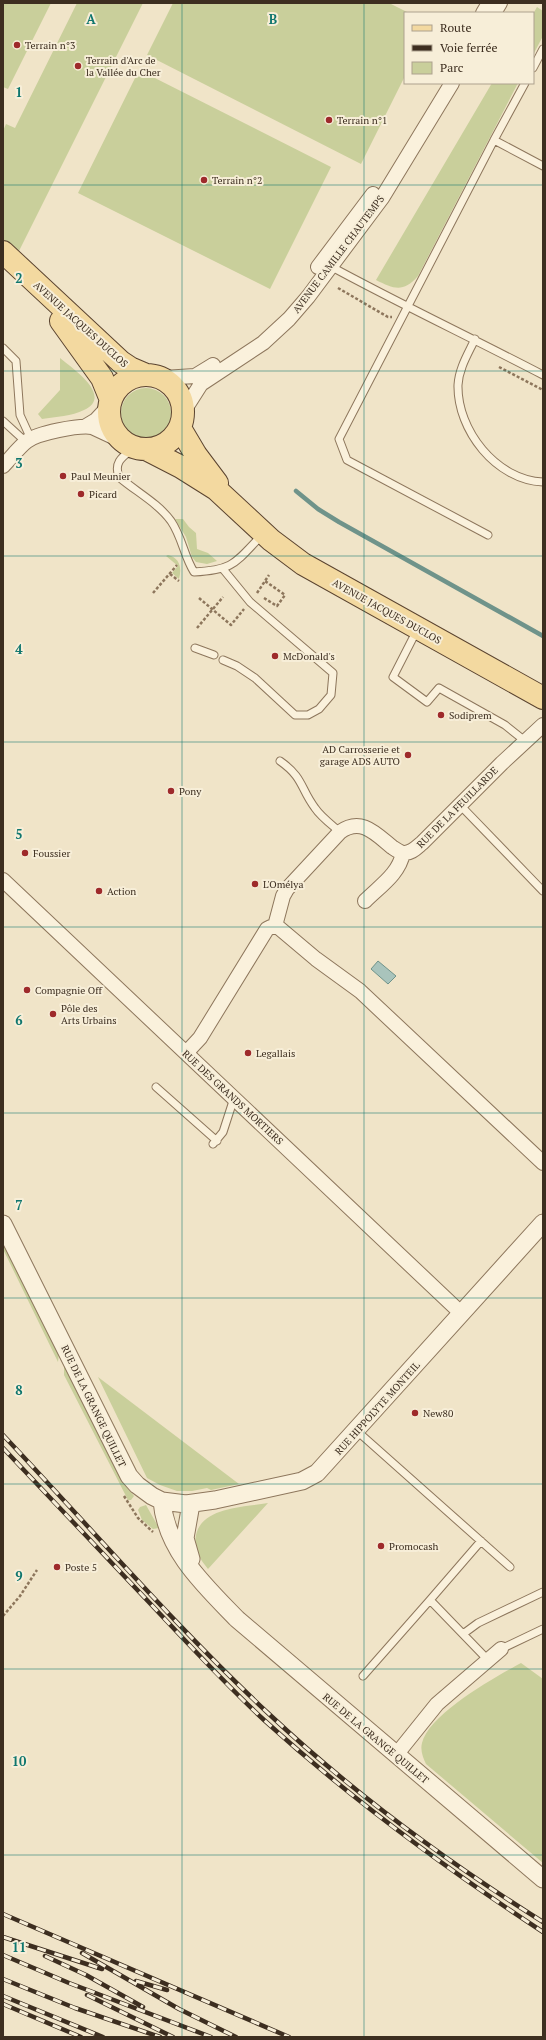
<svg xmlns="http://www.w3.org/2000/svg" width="546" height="2040" font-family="'PT Serif',serif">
  <rect width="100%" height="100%" fill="#f0e4c8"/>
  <path fill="#c9cf9b" d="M 3,3 L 51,3 L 8,89 L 3,87 Z
    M 77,3 L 143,3 L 18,253 L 3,239 L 3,131 L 6,124 L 15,128 Z
    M 173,3 L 389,3 L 409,13 L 405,13 L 405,76 L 361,164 L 147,55 Z
    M 537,7 L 543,11 L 543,36 L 533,55 L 533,14 Z
    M 139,70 L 331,167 L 270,289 L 78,193 Z
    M 492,83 L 518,83 L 418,276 C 403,293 394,289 376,280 Z
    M 60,358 C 72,368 114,396 84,410 C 72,416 56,417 42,419 L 38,414 L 60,390 Z
    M121 413a25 25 0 1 1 50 0a25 25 0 1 1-50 0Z
    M 175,519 L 183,519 L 189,527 L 196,533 L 197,549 L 208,553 L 217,561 L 207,564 L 196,562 L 192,557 L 186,537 Z
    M 168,555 C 180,558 182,568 179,579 L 172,573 L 178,566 L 166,556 Z
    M 3,1239 L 59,1353 L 58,1362 L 3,1249 Z
    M 64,1364 L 112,1462 L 125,1485 L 134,1496 L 131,1500 L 128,1500 L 64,1375 Z
    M 98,1377 L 239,1484 L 211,1490 L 207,1488 L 192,1491 L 177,1491 L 160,1485 L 147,1478 Z
    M 268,1503 L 208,1569 C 200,1559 193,1549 196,1535 C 202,1507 244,1507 268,1503 Z
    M 146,1505 L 159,1528 L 153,1529 L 142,1520 L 138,1510 L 140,1507 Z
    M 521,1663 L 543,1679 L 543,1863 L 426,1764 C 423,1758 420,1750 422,1743 C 429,1714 495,1677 521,1663 Z"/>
  <path fill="#a9c4bc" stroke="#6f938a" d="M 378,961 L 396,976 L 388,984 L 371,969 Z"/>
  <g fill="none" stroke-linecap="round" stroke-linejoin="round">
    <path stroke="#6f938a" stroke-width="4.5" d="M 296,491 L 318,509 L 339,522 L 543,636"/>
    <g stroke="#8d765c" stroke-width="9">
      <path id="service" d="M 533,68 L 543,49
        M 494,140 L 525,83
        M 330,266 C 400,304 472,338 543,375
        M 475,339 C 468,354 459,368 458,385 C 457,430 496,480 543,482
        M 3,348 L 16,361 L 20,415 L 31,439
        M 3,421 L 26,442
        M 135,447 C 124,456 113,461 119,477 C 135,491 158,503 171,521 C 182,537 184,556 194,572 C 234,570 235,563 262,535
        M 488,535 L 347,460 L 339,439 L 494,140 L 543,166
        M 417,630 L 393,677 L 427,702 L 439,688 L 505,725 L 525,741
        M 195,648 L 214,655
        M 223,660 L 237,666 L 255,678 L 295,715 L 308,715 L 319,709 L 331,695 L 333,673 L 250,602 L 223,569
        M 280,761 C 304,778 300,788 315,808 C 321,817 332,825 340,832
        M 460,805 L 543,891
        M 156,1087 L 217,1141
        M 213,1144 L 223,1132 L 234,1098
        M 357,1431 L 510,1567
        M 481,1541 L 430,1600 L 488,1660
        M 463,1634 L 478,1623 L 543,1592
        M 501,1649 L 543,1629
        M 363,1676 L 430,1600"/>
    </g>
    <g stroke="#8d765c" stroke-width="16">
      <path id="minor" d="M 483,13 L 489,3
        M 494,13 L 500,3
        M 318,267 L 373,194
        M 163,378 L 195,376 L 213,365
        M 183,418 L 187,406 L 201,384 L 263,343 L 289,319 L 308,297 L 382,198 L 452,83
        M 86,426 L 96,420 L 109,406
        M 3,466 C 11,458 18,448 27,441 C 38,433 78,425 92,427 L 124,442
        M 3,880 L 462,1314
        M 365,901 C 380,886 399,874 403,853
        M 275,926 L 283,896 L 287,889 L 340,832 C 361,817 375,833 392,847 C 395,849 399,852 403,853 C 411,854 417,847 422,843 L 502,763 L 543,725
        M 186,1053 L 200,1038 L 267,929 L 271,927 L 278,927 L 316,959 L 360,991 L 543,1163
        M 396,1755 L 437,1704 L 501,1649"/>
    </g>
    <g stroke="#8d765c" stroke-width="19">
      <path id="tertiary" d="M 3,1224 L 129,1476 L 137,1485 L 152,1496 L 162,1501 L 186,1504 L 215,1500 L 302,1481 L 317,1473 L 543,1223
        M 162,1501 C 166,1550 204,1585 237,1619 L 543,1879
        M 191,1559 L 185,1538 L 191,1504"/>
    </g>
    <g stroke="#5b4430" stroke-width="24">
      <path id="primary" d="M 3,252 L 121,362 L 130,368 L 144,374
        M 61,321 L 102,378 L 111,400
        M109 412a37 37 0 1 1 74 0a37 37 0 1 1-74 0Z
        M 180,428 L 196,455 L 217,483
        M 146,449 L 181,467 L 216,489 L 271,540 L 303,564 L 543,698"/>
    </g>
    <path stroke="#8d765c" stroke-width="2.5" stroke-dasharray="3 2" stroke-linecap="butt" d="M 338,288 L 388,317 L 392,317
      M 499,367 L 543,390
      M 170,574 L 179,581
      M 153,593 L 177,565
      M 257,593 L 269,575
      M 199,598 L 231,625 L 244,609
      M 264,598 L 277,606 L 285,595 L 265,581
      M 197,628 L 223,597
      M 124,1496 L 138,1518 L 153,1532
      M 3,1616 L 20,1596 L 37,1570"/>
    <use href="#service" stroke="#faf1dc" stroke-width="7"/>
    <use href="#minor" stroke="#faf1dc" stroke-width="14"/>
    <use href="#tertiary" stroke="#faf1dc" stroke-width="17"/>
    <use href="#primary" stroke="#f3d9a0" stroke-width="22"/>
    <g stroke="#3d2e20" stroke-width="4.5">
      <path id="rail" d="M 3,1435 C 91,1528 175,1626 269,1714 C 353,1793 446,1861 543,1922
        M 3,1448 C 50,1498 97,1547 144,1597 C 183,1638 222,1681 264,1720 C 351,1799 445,1868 543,1932
        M 3,1914 L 289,2037
        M 3,1937 L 102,1969
        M 82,1953 L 179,2009 L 236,2037
        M 3,1955 L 69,1983 L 211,2037
        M 45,1956 L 86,1975 L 143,2007
        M 3,1979 L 75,2008 L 160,2037
        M 136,1981 L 167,1990
        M 87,1995 L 173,2037
        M 3,1996 L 103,2037
        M 3,2004 L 81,2037"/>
    </g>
    <use href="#rail" stroke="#f7eed8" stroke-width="3" stroke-dasharray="9" stroke-linecap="butt"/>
  </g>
  <path fill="none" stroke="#0f766e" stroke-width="1" stroke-opacity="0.55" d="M 182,3 L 182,2037M 364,3 L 364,2037M 3,185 L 543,185M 3,371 L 543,371M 3,556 L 543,556M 3,742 L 543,742M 3,927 L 543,927M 3,1113 L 543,1113M 3,1298 L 543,1298M 3,1484 L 543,1484M 3,1669 L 543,1669M 3,1855 L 543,1855"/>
  <g fill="#9e2a2b" stroke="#f7eed8" stroke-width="1.5">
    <circle cx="17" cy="45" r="4"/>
    <circle cx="78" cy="66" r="4"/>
    <circle cx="329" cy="120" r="4"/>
    <circle cx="204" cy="180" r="4"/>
    <circle cx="63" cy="476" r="4"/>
    <circle cx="81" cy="494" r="4"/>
    <circle cx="275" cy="656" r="4"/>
    <circle cx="441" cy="715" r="4"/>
    <circle cx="408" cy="755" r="4"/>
    <circle cx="171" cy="791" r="4"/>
    <circle cx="25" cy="853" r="4"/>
    <circle cx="255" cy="884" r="4"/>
    <circle cx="99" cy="891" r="4"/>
    <circle cx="27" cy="990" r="4"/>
    <circle cx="53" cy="1014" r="4"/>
    <circle cx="248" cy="1053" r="4"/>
    <circle cx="415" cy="1413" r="4"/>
    <circle cx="381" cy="1546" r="4"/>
    <circle cx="57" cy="1567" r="4"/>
  </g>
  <g text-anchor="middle" stroke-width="4" stroke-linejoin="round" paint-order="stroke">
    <g font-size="10" fill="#3d2e20" stroke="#f7eed8" text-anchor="start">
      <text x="25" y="49">Terrain n°3</text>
      <text x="86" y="64">Terrain d'Arc de<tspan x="86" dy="12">la Vallée du Cher</tspan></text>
      <text x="337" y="124">Terrain n°1</text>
      <text x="212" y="184">Terrain n°2</text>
      <text x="71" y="480">Paul Meunier</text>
      <text x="89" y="498">Picard</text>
      <text x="283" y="660">McDonald's</text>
      <text x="449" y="719">Sodiprem</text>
      <text x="400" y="753" text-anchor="end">AD Carrosserie et<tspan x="400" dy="12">garage ADS AUTO</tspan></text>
      <text x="179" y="795">Pony</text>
      <text x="33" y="857">Foussier</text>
      <text x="263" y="888">L'Omélya</text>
      <text x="107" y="895">Action</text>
      <text x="35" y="994">Compagnie Off</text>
      <text x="61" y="1012">Pôle des<tspan x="61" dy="12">Arts Urbains</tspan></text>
      <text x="256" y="1057">Legallais</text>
      <text x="423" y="1417">New80</text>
      <text x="389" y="1550">Promocash</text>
      <text x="65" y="1571">Poste 5</text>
    </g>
    <g font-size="10" fill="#3d2e20" stroke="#f7eed8">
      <text transform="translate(338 254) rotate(-53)" y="4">AVENUE CAMILLE CHAUTEMPS</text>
      <text transform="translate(81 324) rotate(42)" y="4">AVENUE JACQUES DUCLOS</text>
      <text transform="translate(387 611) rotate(29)" y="4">AVENUE JACQUES DUCLOS</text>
      <text transform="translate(457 807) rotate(-45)" y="4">RUE DE LA FEUILLARDE</text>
      <text transform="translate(233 1097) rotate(43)" y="4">RUE DES GRANDS MORTIERS</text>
      <text transform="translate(94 1406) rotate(64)" y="4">RUE DE LA GRANGE QUILLET</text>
      <text transform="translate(377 1408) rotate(-48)" y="4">RUE HIPPOLYTE MONTEIL</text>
      <text transform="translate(376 1738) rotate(40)" y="4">RUE DE LA GRANGE QUILLET</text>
    </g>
  </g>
  <g font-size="13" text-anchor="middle" font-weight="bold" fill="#0f766e" stroke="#f7eed8" stroke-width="4" stroke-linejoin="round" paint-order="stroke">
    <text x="91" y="24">A</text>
    <text x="273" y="24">B</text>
    <text x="19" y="97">1</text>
    <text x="19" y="283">2</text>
    <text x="19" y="468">3</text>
    <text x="19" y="654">4</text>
    <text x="19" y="839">5</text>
    <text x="19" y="1025">6</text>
    <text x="19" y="1210">7</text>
    <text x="19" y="1395">8</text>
    <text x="19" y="1581">9</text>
    <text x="19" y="1766">10</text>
    <text x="19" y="1952">11</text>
  </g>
  <rect width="546" height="2040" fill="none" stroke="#3d2e20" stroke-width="8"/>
  <rect x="404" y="12" width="130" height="72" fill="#f7eed8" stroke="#ada18e"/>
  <rect x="412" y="25" width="20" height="6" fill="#f3d9a0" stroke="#ada18e"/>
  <text x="440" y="32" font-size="12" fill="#3d2e20">Route</text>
  <rect x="412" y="45" width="20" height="6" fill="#3d2e20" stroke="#ada18e"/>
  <text x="440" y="52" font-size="12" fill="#3d2e20">Voie ferrée</text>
  <rect x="412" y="62" width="20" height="12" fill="#c9cf9b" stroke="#ada18e"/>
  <text x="440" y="72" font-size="12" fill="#3d2e20">Parc</text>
</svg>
